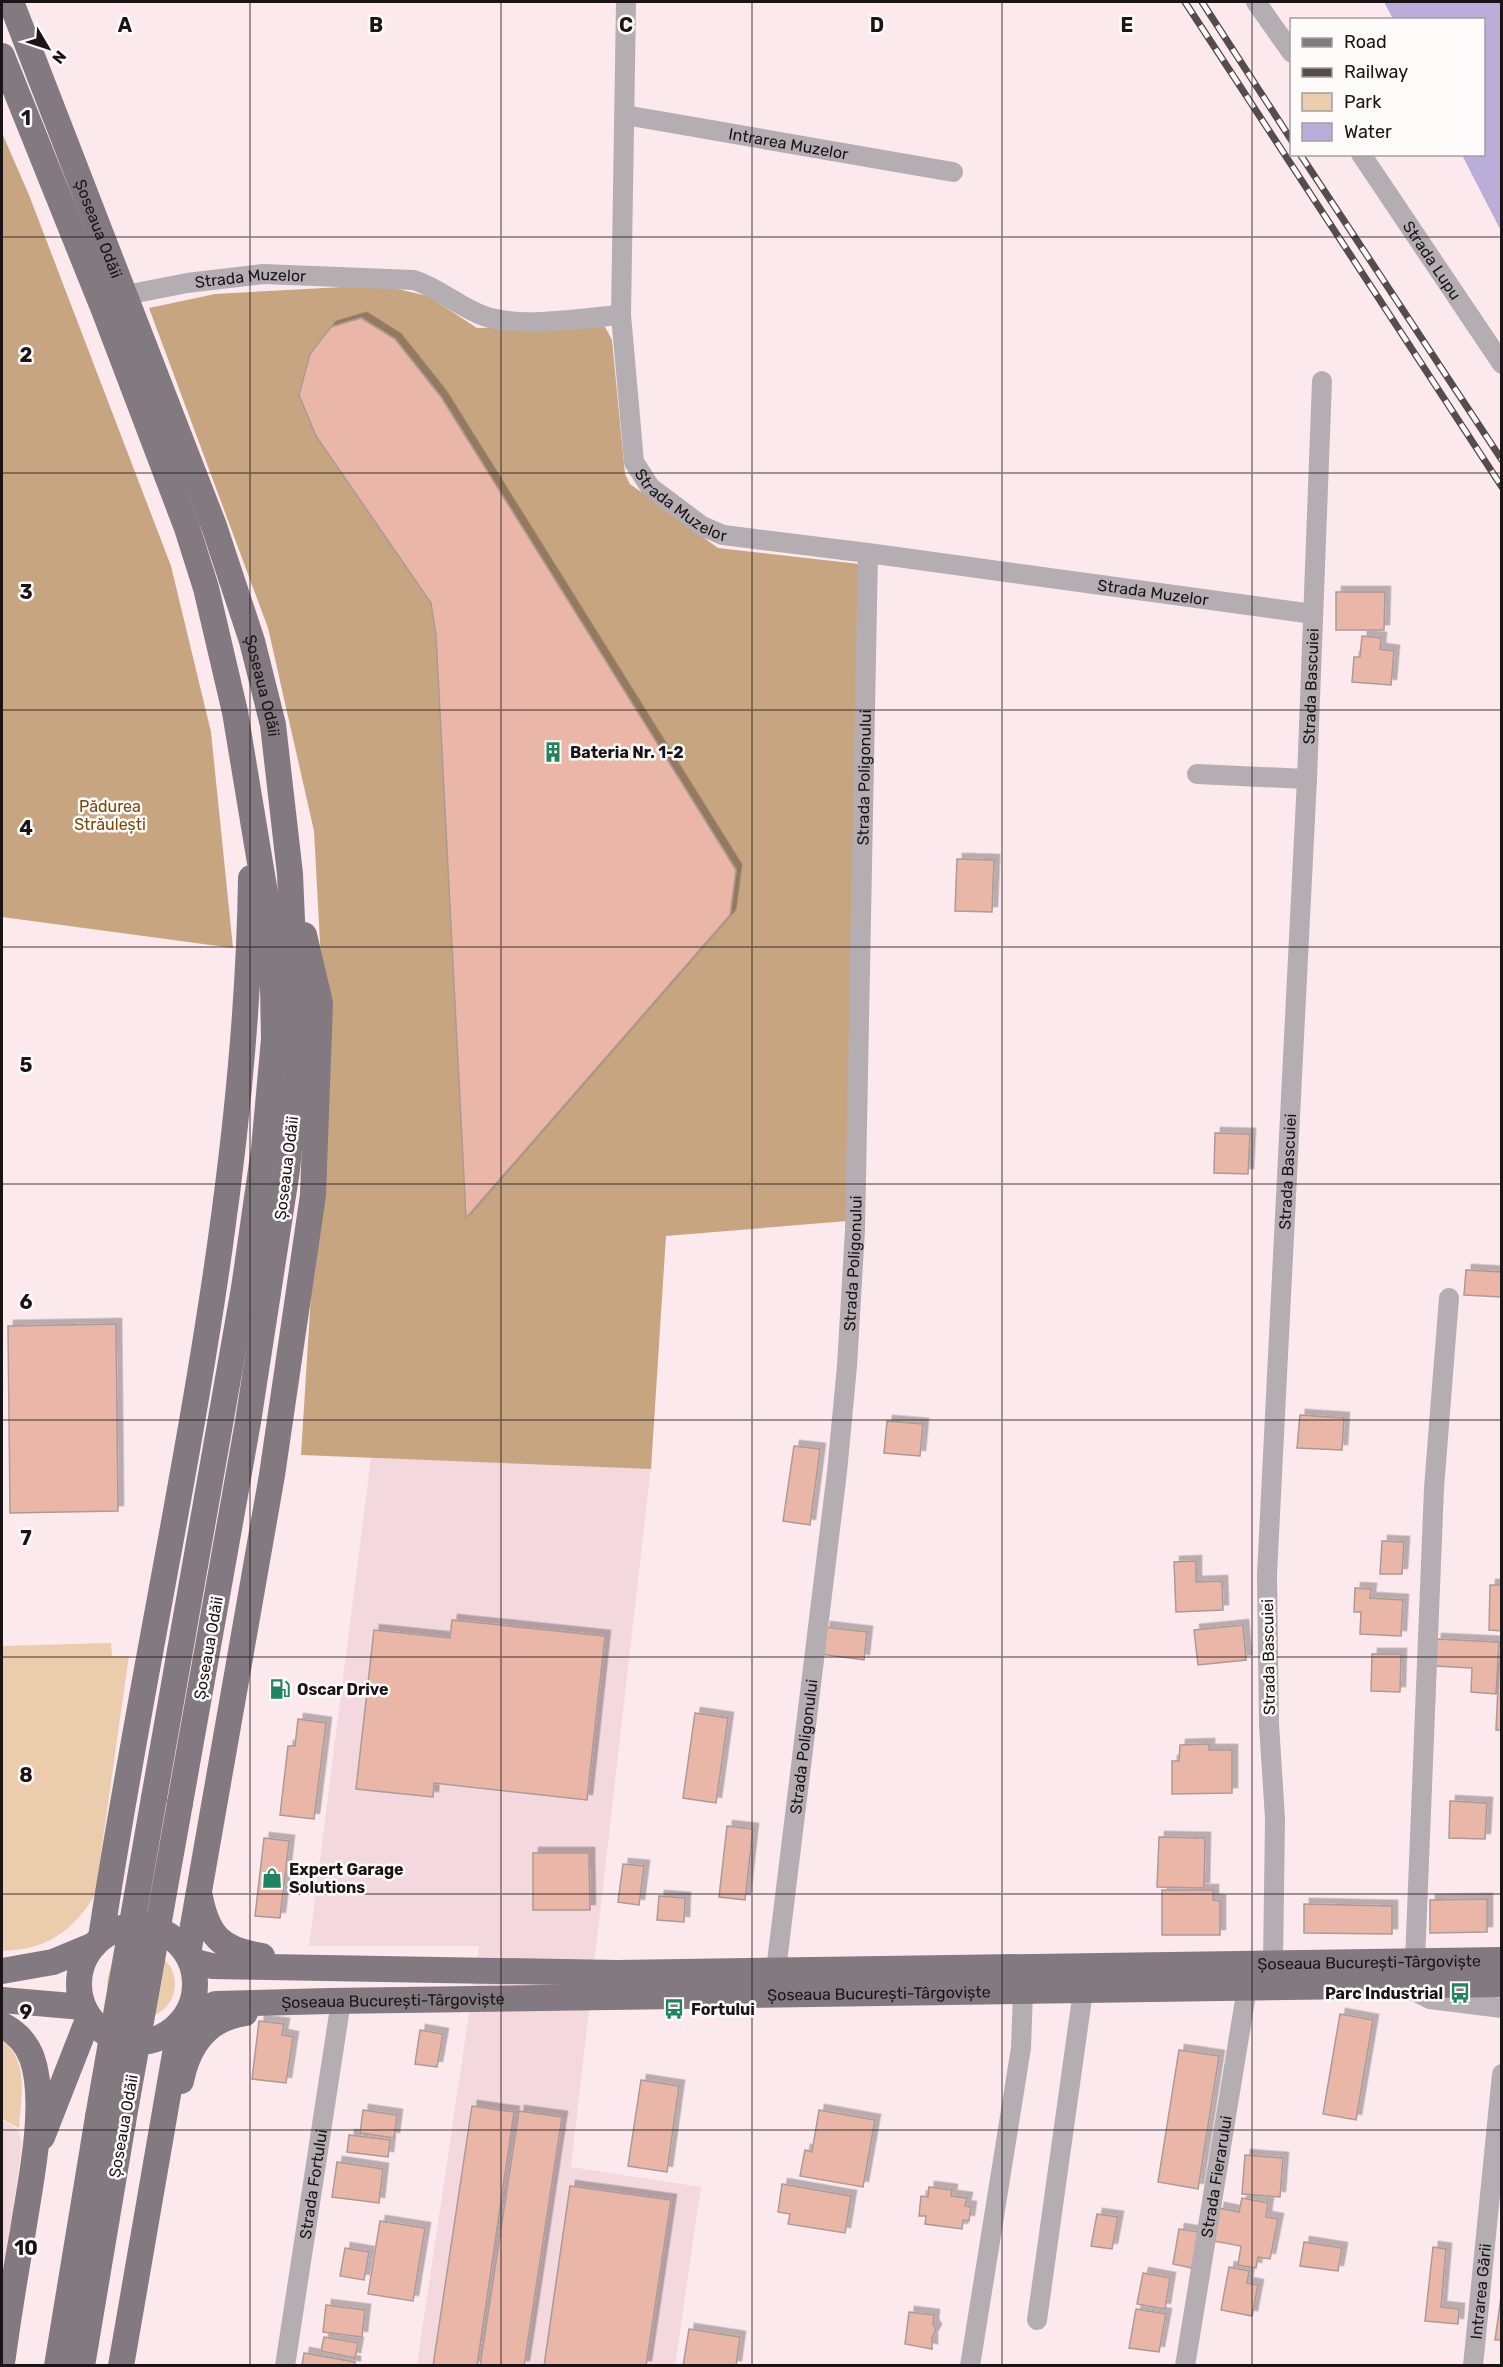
<svg xmlns="http://www.w3.org/2000/svg" width="1503" height="2367" font-family="Rubik,sans-serif">
  <defs>
    <filter id="shadow"><feDropShadow dx="5.5" dy="-5.5" stdDeviation="0" flood-color="#0004"/></filter>
  </defs>
  <rect width="100%" height="100%" fill="#fce9ed"/>
  <path fill="#f3d8dd" d="M 371,1458 L 651,1466 L 571,2167 L 701,2187 L 675,2365 L 417,2365 L 479,1946 L 309,1946 Z
    M 2,2120 L 13,2126 L 19,2133 L 22,2143 L 2,2292 Z"/>
  <path fill="#ebcdae" d="M 111,1643 L 112,1656 L 129,1656 L 95,1895 C 72,1932 46,1950 2,1951 L 2,1646 Z
    M107 1984a34 34 0 1 1 68 0a34 34 0 1 1-68 0Z
    M 2,2040 C 30,2062 21,2097 19,2128 L 2,2119 Z"/>
  <path fill="#c8a581" d="M 2,133 L 29,195 L 171,566 L 211,732 L 233,948 L 2,917 Z
    M 380,285 L 428,296 L 477,328 L 599,324 L 605,327 L 612,340 L 625,474 L 630,484 L 718,548 L 868,565 L 847,1221 L 666,1236 L 651,1469 L 301,1455 L 315,1230 L 323,998 L 314,831 L 268,628 L 149,308 L 215,294 Z"/>
  <path fill="#bbadd9" d="M 1384,2 L 1501,2 L 1501,231 L 1462,155 L 1484,154 L 1484,20 L 1393,19 Z"/>
  <path fill="#eab6a8" stroke="#ab9a95" stroke-width="1.5" filter="url(#shadow)" d="M 361,318 L 395,339 L 441,397 L 736,870 L 730,915 L 466,1218 L 436,635 L 431,603 L 316,436 L 299,395 L 310,354 L 331,327 Z
    M 1336,592 L 1385,592 L 1384,630 L 1336,630 Z
    M 1362,636 L 1381,638 L 1380,649 L 1394,651 L 1391,685 L 1352,682 L 1354,657 L 1360,657 Z
    M 957,859 L 994,860 L 992,912 L 955,911 Z
    M 1215,1133 L 1250,1134 L 1248,1174 L 1214,1173 Z
    M 1466,1270 L 1502,1272 L 1502,1297 L 1464,1295 Z
    M 116,1324 L 118,1511 L 10,1513 L 8,1326 Z
    M 1300,1415 L 1344,1418 L 1342,1450 L 1297,1448 Z
    M 887,1421 L 923,1424 L 920,1456 L 884,1453 Z
    M 794,1446 L 820,1449 L 810,1525 L 783,1521 Z
    M 1382,1541 L 1404,1542 L 1402,1574 L 1380,1574 Z
    M 1196,1561 L 1196,1582 L 1222,1581 L 1223,1610 L 1176,1612 L 1174,1562 Z
    M 1490,1585 L 1502,1585 L 1502,1631 L 1489,1630 Z
    M 1355,1588 L 1371,1589 L 1370,1598 L 1403,1600 L 1401,1636 L 1360,1634 L 1361,1612 L 1354,1612 Z
    M 452,1620 L 605,1636 L 587,1800 L 434,1783 L 433,1797 L 356,1789 L 374,1630 L 450,1638 Z
    M 1243,1625 L 1246,1660 L 1198,1665 L 1194,1630 Z
    M 825,1627 L 867,1632 L 864,1660 L 821,1654 Z
    M 1436,1639 L 1499,1642 L 1496,1694 L 1471,1692 L 1472,1668 L 1434,1666 Z
    M 1372,1654 L 1401,1654 L 1400,1692 L 1371,1691 Z
    M 1499,1664 L 1502,1664 L 1502,1730 L 1496,1730 Z
    M 695,1713 L 728,1718 L 716,1803 L 683,1798 Z
    M 298,1719 L 326,1723 L 314,1819 L 280,1815 L 288,1746 L 295,1746 Z
    M 1209,1744 L 1209,1750 L 1232,1750 L 1232,1793 L 1172,1794 L 1172,1761 L 1179,1761 L 1180,1745 Z
    M 1450,1801 L 1487,1803 L 1485,1839 L 1449,1838 Z
    M 727,1826 L 753,1829 L 745,1900 L 719,1897 Z
    M 1159,1837 L 1205,1838 L 1204,1888 L 1157,1887 Z
    M 264,1838 L 289,1841 L 280,1918 L 255,1916 Z
    M 533,1853 L 589,1853 L 590,1910 L 533,1910 Z
    M 623,1864 L 644,1866 L 639,1905 L 618,1902 Z
    M 1162,1890 L 1213,1890 L 1213,1900 L 1220,1901 L 1220,1935 L 1162,1935 Z
    M 659,1896 L 685,1898 L 684,1922 L 657,1920 Z
    M 1487,1899 L 1487,1932 L 1430,1933 L 1430,1900 Z
    M 1304,1904 L 1392,1906 L 1392,1934 L 1304,1933 Z
    M 1340,2014 L 1373,2020 L 1356,2120 L 1323,2114 Z
    M 259,2021 L 284,2024 L 282,2035 L 293,2037 L 286,2083 L 252,2079 Z
    M 420,2030 L 443,2034 L 437,2067 L 415,2064 Z
    M 1179,2050 L 1219,2056 L 1198,2189 L 1158,2182 Z
    M 641,2080 L 679,2086 L 667,2172 L 628,2166 Z
    M 472,2106 L 514,2112 L 477,2366 L 433,2366 Z
    M 363,2110 L 397,2115 L 394,2138 L 360,2133 Z
    M 819,2110 L 875,2120 L 863,2187 L 800,2176 L 805,2150 L 812,2152 Z
    M 519,2111 L 562,2117 L 524,2366 L 480,2366 Z
    M 349,2135 L 390,2140 L 388,2157 L 347,2152 Z
    M 1245,2155 L 1283,2158 L 1280,2197 L 1242,2194 Z
    M 337,2162 L 383,2169 L 379,2203 L 332,2197 Z
    M 782,2184 L 851,2196 L 845,2233 L 788,2224 L 790,2214 L 778,2212 Z
    M 570,2186 L 671,2200 L 646,2366 L 544,2366 Z
    M 929,2187 L 952,2190 L 951,2196 L 967,2198 L 965,2206 L 971,2207 L 969,2221 L 963,2220 L 962,2229 L 925,2224 L 926,2216 L 919,2216 L 921,2196 L 928,2197 Z
    M 1242,2198 L 1268,2203 L 1266,2217 L 1278,2219 L 1270,2259 L 1258,2257 L 1256,2268 L 1238,2265 L 1241,2246 L 1213,2241 L 1219,2208 L 1239,2212 Z
    M 1097,2214 L 1118,2217 L 1112,2249 L 1091,2246 Z
    M 380,2221 L 425,2228 L 413,2301 L 368,2294 Z
    M 1179,2229 L 1198,2232 L 1192,2268 L 1173,2264 Z
    M 1304,2242 L 1342,2248 L 1338,2271 L 1300,2266 Z
    M 1433,2247 L 1446,2249 L 1441,2307 L 1459,2309 L 1458,2324 L 1425,2321 Z
    M 345,2248 L 369,2252 L 364,2280 L 340,2276 Z
    M 1229,2267 L 1249,2271 L 1247,2283 L 1258,2285 L 1252,2316 L 1221,2310 Z
    M 1143,2273 L 1170,2278 L 1165,2309 L 1137,2304 Z
    M 1502,2290 L 1502,2340 L 1495,2340 Z
    M 326,2305 L 365,2310 L 362,2337 L 323,2332 Z
    M 1136,2309 L 1166,2314 L 1159,2352 L 1129,2348 Z
    M 909,2312 L 934,2315 L 933,2324 L 936,2330 L 932,2337 L 932,2349 L 905,2344 Z
    M 689,2329 L 740,2337 L 736,2366 L 683,2366 Z
    M 324,2337 L 358,2343 L 355,2358 L 321,2351 Z
    M 304,2353 L 355,2362 L 355,2366 L 302,2365 Z"/>
  <g fill="none" stroke-linecap="round" stroke-linejoin="round">
    <g stroke="#b4aeb3" stroke-width="20">
      <path id="s1" d="M 626,2 L 621,315 L 634,462 L 650,487 L 702,526 L 723,535 L 868,553 L 1313,614"/>
      <path d="M 1256,2 L 1292,53"/>
      <path id="s2" d="M 625,115 L 953,172"/>
      <path id="s3" d="M 1361,154 L 1502,364"/>
      <path id="s4" d="M 126,295 L 187,283 L 263,274 L 414,280 C 439,288 459,307 484,316 C 522,329 580,318 621,315"/>
      <path d="M 1197,774 L 1307,779"/>
      <path d="M 1415,1961 L 1434,1488 L 1449,1298"/>
      <path id="s5" d="M 1273,1963 L 1275,1819 L 1269,1724 L 1267,1574 L 1307,779 L 1322,381"/>
      <path id="s6" d="M 776,1970 L 837,1472 L 847,1366 L 855,1230 L 868,553"/>
      <path d="M 1404,1986 L 1430,1999 L 1502,2008"/>
      <path d="M 1037,2320 L 1083,1991"/>
      <path id="s7" d="M 285,2366 L 341,2001"/>
      <path d="M 970,2366 L 1021,2048 L 1023,1992"/>
      <path id="s8" d="M 1185,2366 L 1247,1988"/>
      <path id="s9" d="M 1473,2366 L 1502,2074"/>
    </g>
    <g stroke="#837981" stroke-width="26">
      <path id="s10" d="M 11,2 L 214,526 L 252,641 L 273,725 L 290,874 L 298,1058 L 287,1170 L 248,1422 L 180,1803"/>
      <path d="M 2,56 L 104,310 L 187,528 L 206,588 L 235,712 L 272,935 L 274,1039 L 264,1149 L 244,1288 L 154,1798"/>
      <path d="M 200,1897 C 208,1937 222,1950 262,1956"/>
      <circle cx="137" cy="1984" r="58"/>
      <path d="M 101,1938 C 154,1585 246,1236 251,878"/>
      <path d="M 188,1954 L 272,1475 L 313,1195 L 320,1003 L 304,935"/>
      <path id="s11" d="M 192,1961 L 212,1966 L 617,1973 L 1502,1960"/>
      <path d="M 2,1971 L 53,1962 L 94,1945"/>
      <path d="M 2,2000 L 83,2007"/>
      <path id="s12" d="M 187,2015 L 216,2004 L 329,2001 L 1502,1984"/>
      <path d="M 2,2025 C 16,2032 26,2042 32,2058 C 48,2103 30,2184 23,2231 C 15,2275 8,2319 2,2363"/>
      <path d="M 181,2081 C 188,2045 207,2018 245,2013"/>
      <path d="M 42,2137 L 89,2017"/>
      <path d="M 57,2366 L 98,2117"/>
      <path d="M 82,2366 L 123,2122"/>
      <path d="M 121,2366 L 180,2025"/>
    </g>
    <g stroke="#564b4e" stroke-width="7">
      <path id="rail" d="M 1185,2 L 1502,487
        M 1202,2 L 1292,141
        M 1300,154 L 1502,460"/>
    </g>
    <use href="#rail" stroke="#fefbfb" stroke-width="4.5" stroke-dasharray="14" stroke-linecap="butt"/>
    <path stroke="#837981" stroke-width="26" d="M 98,2117 L 154,1798
      M 123,2122 L 180,1803"/>
  </g>
  <path fill="none" stroke="#1b1416" stroke-width="1.5" stroke-opacity="0.55" d="M 250,2 L 250,2366M 501,2 L 501,2366M 752,2 L 752,2366M 1002,2 L 1002,2366M 1252,2 L 1252,2366M 2,237 L 1502,237M 2,473 L 1502,473M 2,710 L 1502,710M 2,947 L 1502,947M 2,1184 L 1502,1184M 2,1420 L 1502,1420M 2,1657 L 1502,1657M 2,1894 L 1502,1894M 2,2130 L 1502,2130"/>
  <defs>
    <g id="building-bare" transform="scale(1.62)"><path d="M-4-6H4V6H1V3H-1V6H-4ZM-2.5-4.3h1.7v1.8h-1.7ZM.8-4.3h1.7v1.8H.8ZM-2.5-1h1.7V.8h-1.7ZM.8-1h1.7V.8H.8Z" fill="#21845e" stroke="#fefbfb" stroke-width="2.5" paint-order="stroke"/></g>
    <g id="fuel-bare" transform="scale(1.62)"><path d="M-5.5-6h7V0h2V4h1.3V-2.5L3-4.5l.8-.8L6-3V5H2.5V1h-1V6h-7ZM-4.2-4.7v3.2H.2V-4.7Z" fill="#21845e" stroke="#fefbfb" stroke-width="2.5" paint-order="stroke"/></g>
    <g id="shop-bare" transform="scale(1.62)"><path d="M-5-2.5h2.3a2.7 3.5 0 0 1 5.4 0H5L5.5 6h-11ZM-1.5-2.5h3a1.5 2.3 0 0 0-3 0Z" fill="#21845e" stroke="#fefbfb" stroke-width="2.5" paint-order="stroke"/></g>
    <g id="bus-bare" transform="scale(1.62)"><path d="M-5-6H5V4H4V6H2V4H-2V6H-4V4H-5ZM-3.5-4V0h7V-4ZM-3.5 1.2v1.5H-2V1.2ZM2 1.2v1.5H3.5V1.2Z" fill="#21845e" stroke="#fefbfb" stroke-width="2.5" paint-order="stroke"/></g>
  </defs>
  <g fill-rule="evenodd">
    <use href="#building-bare" x="553" y="752"/>
    <use href="#fuel-bare" x="280" y="1689"/>
    <use href="#shop-bare" x="272" y="1878"/>
    <use href="#bus-bare" x="1460" y="1993"/>
    <use href="#bus-bare" x="674" y="2009"/>
  </g>
  <g text-anchor="middle" stroke-width="5" stroke-linejoin="round" paint-order="stroke">
    <g font-size="16" fill="#1b1416" stroke="#fefbfb">
      <text dy="6" stroke="none"><textPath href="#s2" startOffset="166">Intrarea Muzelor</textPath></text>
      <text dy="6" stroke="none"><textPath href="#s10" startOffset="243">Șoseaua Odăii</textPath></text>
      <text dy="6" stroke="none"><textPath href="#s3" startOffset="128">Strada Lupu</textPath></text>
      <text dy="6" stroke="none"><textPath href="#s4" startOffset="126">Strada Muzelor</textPath></text>
      <text dy="6" stroke="none"><textPath href="#s1" startOffset="526">Strada Muzelor</textPath></text>
      <text dy="6" stroke="none"><textPath href="#s1" startOffset="1012">Strada Muzelor</textPath></text>
      <text dy="6" stroke="none"><textPath href="#s10" startOffset="729">Șoseaua Odăii</textPath></text>
      <text dy="6" stroke="none"><textPath href="#s5" startOffset="1278">Strada Bascuiei</textPath></text>
      <text dy="6" stroke="none"><textPath href="#s6" startOffset="1197">Strada Poligonului</textPath></text>
      <text transform="translate(286 1168) rotate(-83)" y="6">Șoseaua Odăii</text>
      <text dy="6" stroke="none"><textPath href="#s5" startOffset="792">Strada Bascuiei</textPath></text>
      <text dy="6" stroke="none"><textPath href="#s6" startOffset="711">Strada Poligonului</textPath></text>
      <text transform="translate(208 1648) rotate(-80)" y="6">Șoseaua Odăii</text>
      <text transform="translate(1268 1657) rotate(-91)" y="6">Strada Bascuiei</text>
      <text dy="6" stroke="none"><textPath href="#s6" startOffset="225">Strada Poligonului</textPath></text>
      <text dy="6" stroke="none"><textPath href="#s11" startOffset="1178">Șoseaua București-Târgoviște</textPath></text>
      <text dy="6" stroke="none"><textPath href="#s12" startOffset="694">Șoseaua București-Târgoviște</textPath></text>
      <text dy="6" stroke="none"><textPath href="#s12" startOffset="208">Șoseaua București-Târgoviște</textPath></text>
      <text transform="translate(123 2126) rotate(-80)" y="6">Șoseaua Odăii</text>
      <text dy="6" stroke="none"><textPath href="#s8" startOffset="192">Strada Fierarului</textPath></text>
      <text dy="6" stroke="none"><textPath href="#s7" startOffset="184">Strada Fortului</textPath></text>
      <text dy="6" stroke="none"><textPath href="#s9" startOffset="75">Intrarea Gării</textPath></text>
    </g>
    <g font-size="16" font-weight="bold" fill="#1b1416" stroke="#fefbfb" text-anchor="start">
      <text x="570" y="758">Bateria Nr. 1-2</text>
      <text x="297" y="1695">Oscar Drive</text>
      <text x="289" y="1875">Expert Garage<tspan x="289" dy="18">Solutions</tspan></text>
      <text x="1443" y="1999" text-anchor="end">Parc Industrial</text>
      <text x="691" y="2015">Fortului</text>
    </g>
    <g font-size="16" fill="#77490b" stroke="#fefbfb">
      <text x="110" y="812">Pădurea<tspan x="110" dy="18">Străulești</tspan></text>
    </g>
  </g>
  <g font-size="20" text-anchor="middle" font-weight="bold" fill="#1b1416" stroke="#fefbfb" stroke-width="5" stroke-linejoin="round" paint-order="stroke">
    <text x="125" y="32">A</text>
    <text x="376" y="32">B</text>
    <text x="626" y="32">C</text>
    <text x="877" y="32">D</text>
    <text x="1127" y="32">E</text>
    <text x="26" y="125">1</text>
    <text x="26" y="362">2</text>
    <text x="26" y="599">3</text>
    <text x="26" y="835">4</text>
    <text x="26" y="1072">5</text>
    <text x="26" y="1309">6</text>
    <text x="26" y="1545">7</text>
    <text x="26" y="1782">8</text>
    <text x="26" y="2019">9</text>
    <text x="26" y="2255">10</text>
  </g>
  <rect width="1503" height="2367" fill="none" stroke="#1b1416" stroke-width="6"/>
  <rect x="1290" y="18" width="195" height="138" fill="#fefbfb" stroke="#a39f9f" stroke-width="1.5"/>
  <rect x="1302" y="38" width="30" height="9" fill="#837981" stroke="#a39f9f" stroke-width="1.5"/>
  <text x="1344" y="48" font-size="18" fill="#1b1416">Road</text>
  <rect x="1302" y="68" width="30" height="9" fill="#564b4e" stroke="#a39f9f" stroke-width="1.5"/>
  <text x="1344" y="78" font-size="18" fill="#1b1416">Railway</text>
  <rect x="1302" y="93" width="30" height="18" fill="#ebcdae" stroke="#a39f9f" stroke-width="1.5"/>
  <text x="1344" y="108" font-size="18" fill="#1b1416">Park</text>
  <rect x="1302" y="123" width="30" height="18" fill="#bbadd9" stroke="#a39f9f" stroke-width="1.5"/>
  <text x="1344" y="138" font-size="18" fill="#1b1416">Water</text>
  <g transform="translate(48 48) rotate(129)" stroke="#fefbfb" stroke-width="4.5" paint-order="stroke">
  <path d="M0-4.5L10 22L0 15L-10 22Z" fill="#1b1416"/>
  <text y="-9" font-size="16" font-weight="bold" text-anchor="middle" fill="#1b1416">N</text>
  </g>
</svg>
